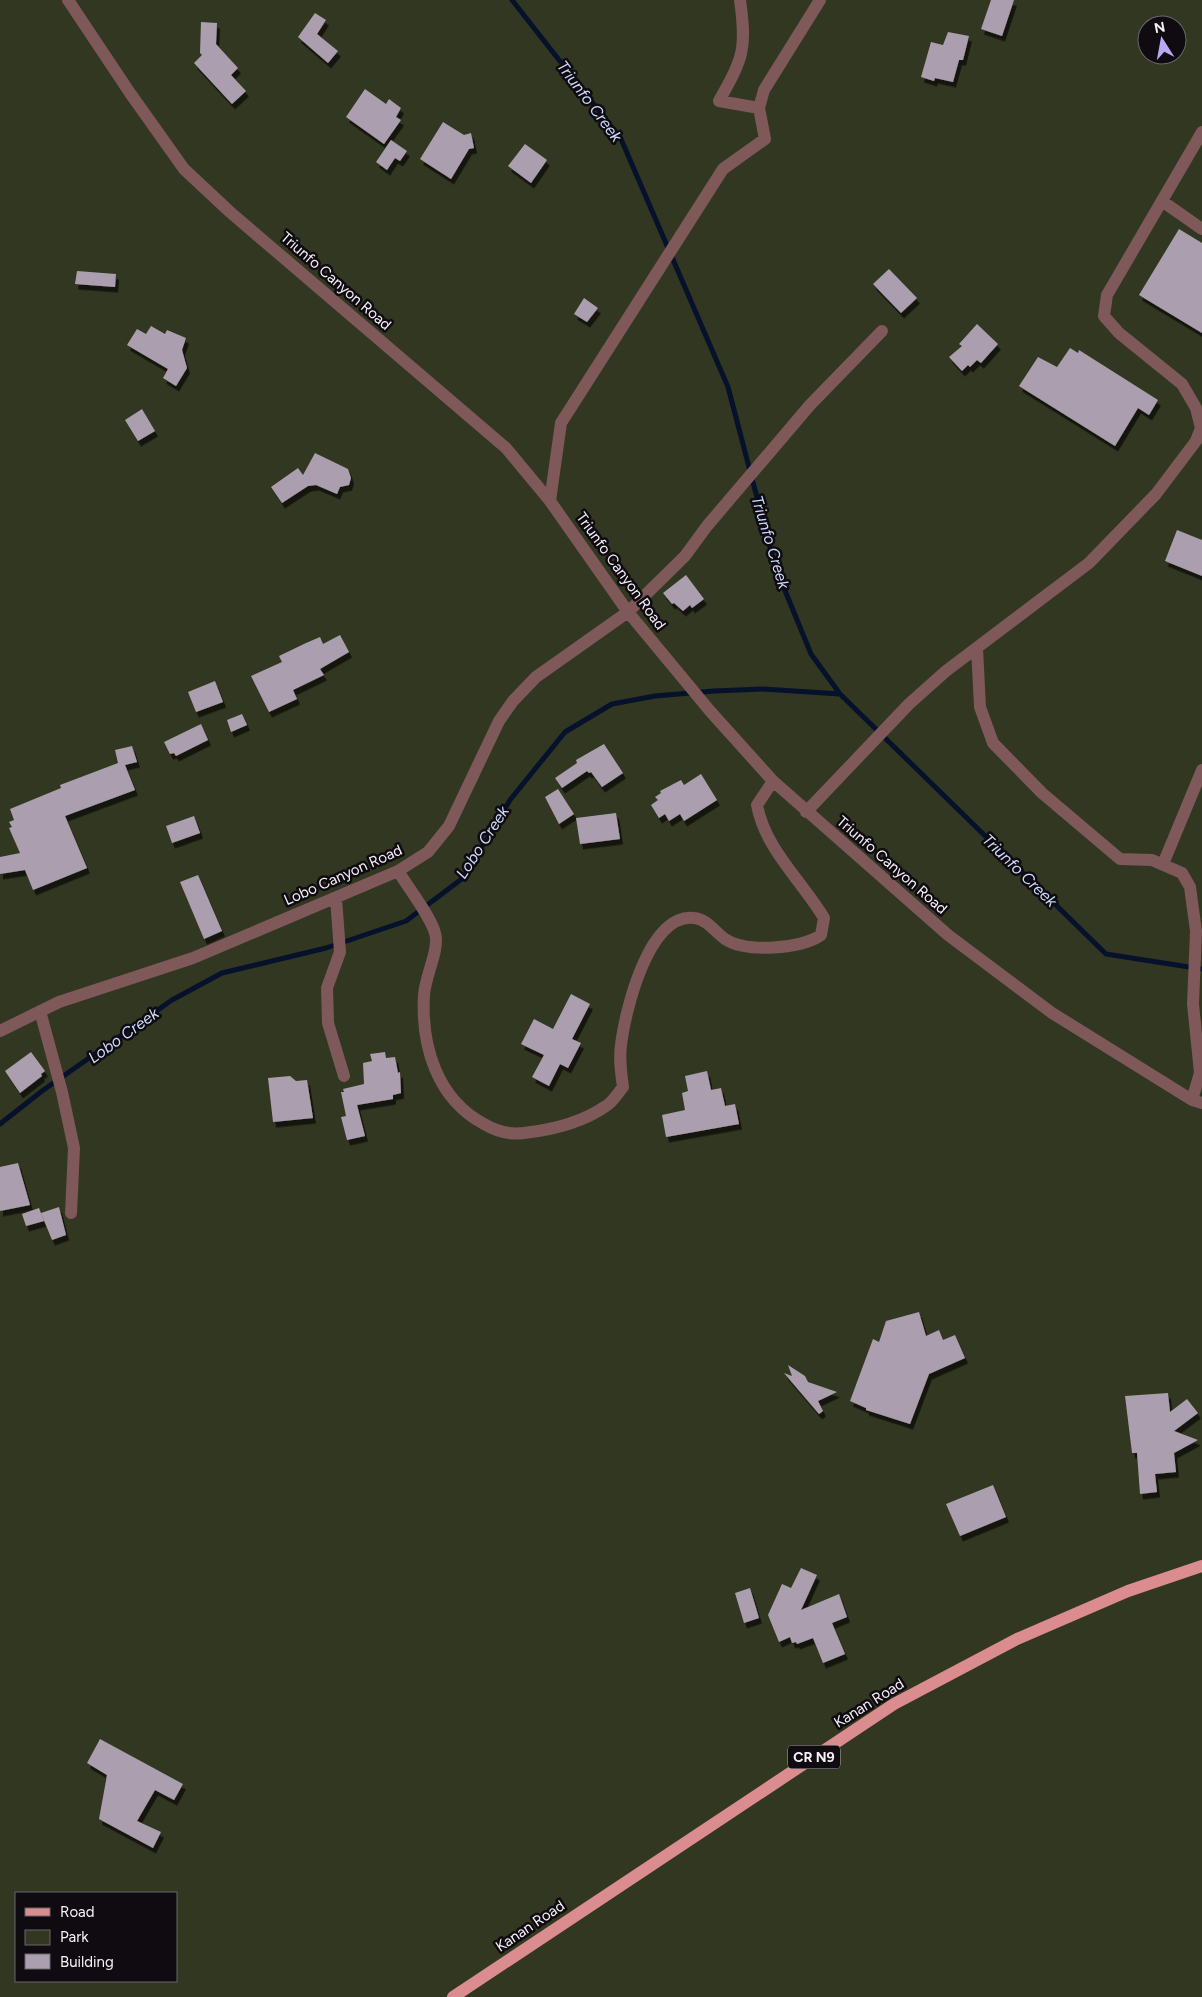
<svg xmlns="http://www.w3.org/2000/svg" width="1202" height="1997" font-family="Figtree,sans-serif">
  <defs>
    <filter id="shadow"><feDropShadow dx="3" dy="5.5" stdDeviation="0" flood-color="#0009"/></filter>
  </defs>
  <rect width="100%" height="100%" fill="#281f2c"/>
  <path fill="#313721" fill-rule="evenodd" d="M 0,0 L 1202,0 L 1202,1997 L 0,1997 ZM 1147,25 L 1177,25 L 1177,55 L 1147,55 ZM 16,1893 L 176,1893 L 176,1981 L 16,1981 Z"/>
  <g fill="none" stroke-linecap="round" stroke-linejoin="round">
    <path stroke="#06112b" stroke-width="5" d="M 512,0 L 621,139 L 728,387 L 775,566 L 811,654 L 840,694 L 1106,954 L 1202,969
      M 0,1124 L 42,1091 L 172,1000 L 222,973 L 326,948 L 406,921 L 463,878 L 510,800 L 565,732 L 612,704 L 655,696 L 714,691 L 763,689 L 840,694"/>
  </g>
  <path fill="#ab9faf" filter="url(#shadow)" d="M 991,0 L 1014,0 L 1002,36 L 981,29 Z
    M 315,13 L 326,20 L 317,34 L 338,51 L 328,63 L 298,37 Z
    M 201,22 L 217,23 L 216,44 L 238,68 L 231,75 L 246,91 L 232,104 L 194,63 L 202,55 L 200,53 Z
    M 948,32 L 969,36 L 963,60 L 959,60 L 953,82 L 935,78 L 934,81 L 921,77 L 931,42 L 943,45 Z
    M 365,89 L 386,104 L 389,99 L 401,108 L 396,117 L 401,120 L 384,144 L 346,117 Z
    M 443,122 L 464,135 L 471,133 L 474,148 L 469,149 L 451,179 L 420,159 Z
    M 391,140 L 407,151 L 400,161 L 395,158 L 387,170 L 376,162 Z
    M 525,144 L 547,160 L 531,183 L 508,166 Z
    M 1179,229 L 1202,243 L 1202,333 L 1139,295 Z
    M 889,269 L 917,298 L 901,313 L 873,284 Z
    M 77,271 L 116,274 L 115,287 L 75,284 Z
    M 584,298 L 598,308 L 587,322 L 574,314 Z
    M 977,324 L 998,344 L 981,363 L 977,360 L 970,367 L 968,365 L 962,371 L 949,357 L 962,346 L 959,344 Z
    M 151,326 L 165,334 L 167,330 L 186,338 L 182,350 L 187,368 L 176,386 L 163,378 L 168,369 L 127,345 L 137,329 L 146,334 Z
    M 1070,348 L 1078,353 L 1079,350 L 1158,400 L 1149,415 L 1138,408 L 1115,446 L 1019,386 L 1038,357 L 1057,367 Z
    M 142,409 L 155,431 L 138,441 L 125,420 Z
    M 315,453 L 348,469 L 351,478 L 349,485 L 340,487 L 337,494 L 316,485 L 308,486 L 282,503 L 271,487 L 298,468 L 303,475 Z
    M 1177,530 L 1202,540 L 1202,576 L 1165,561 Z
    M 686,575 L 704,599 L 692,608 L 690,605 L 683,611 L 674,603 L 672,604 L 663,593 Z
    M 340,635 L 349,652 L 320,669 L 324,675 L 293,690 L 297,699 L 269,712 L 251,676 L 282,662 L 279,656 L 306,643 L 320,637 L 323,644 Z
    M 215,681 L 223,702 L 196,712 L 188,692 Z
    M 242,714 L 247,725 L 231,732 L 227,720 Z
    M 201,724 L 208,740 L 176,756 L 174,753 L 170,754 L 164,742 Z
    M 604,744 L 623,773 L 602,787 L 591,772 L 589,773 L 587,771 L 562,788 L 555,778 L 577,763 L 576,760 Z
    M 132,746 L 137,762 L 125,765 L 135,790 L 65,816 L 87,868 L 33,890 L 25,870 L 0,874 L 0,857 L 20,853 L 9,828 L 12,827 L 9,822 L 14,820 L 10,809 L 61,788 L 60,785 L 118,763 L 115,750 Z
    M 701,774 L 717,800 L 684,821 L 680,814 L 669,821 L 665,814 L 659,818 L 651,805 L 658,800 L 655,797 L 661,793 L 660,791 L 681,780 L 684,785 Z
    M 558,789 L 574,814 L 559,824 L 545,797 Z
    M 616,813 L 620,839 L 580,844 L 576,818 Z
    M 194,816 L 200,833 L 172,843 L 166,826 Z
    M 198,875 L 222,931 L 204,939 L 180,882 Z
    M 571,994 L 590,1004 L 572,1039 L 581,1043 L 568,1068 L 560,1064 L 549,1086 L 532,1077 L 544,1055 L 521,1044 L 534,1019 L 553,1029 Z
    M 31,1052 L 45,1071 L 41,1074 L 42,1076 L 20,1093 L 5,1071 Z
    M 385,1052 L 386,1058 L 395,1057 L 398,1073 L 400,1072 L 401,1093 L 393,1095 L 393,1099 L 357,1105 L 365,1136 L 347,1140 L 341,1117 L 346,1116 L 341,1092 L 344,1092 L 343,1089 L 364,1084 L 363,1063 L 372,1061 L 370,1054 Z
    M 707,1071 L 711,1090 L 721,1088 L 725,1106 L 735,1104 L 739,1124 L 666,1137 L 662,1115 L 685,1110 L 682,1093 L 688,1091 L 685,1076 Z
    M 290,1076 L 296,1081 L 307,1080 L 313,1118 L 273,1122 L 268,1078 Z
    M 18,1163 L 30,1205 L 0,1211 L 0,1167 Z
    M 59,1207 L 66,1235 L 52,1240 L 41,1213 Z
    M 39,1208 L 44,1221 L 26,1226 L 22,1214 Z
    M 919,1312 L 926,1336 L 939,1330 L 943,1340 L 955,1335 L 965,1358 L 929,1374 L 910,1424 L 866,1410 L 866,1408 L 850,1401 L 873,1339 L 879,1342 L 886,1321 Z
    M 788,1365 L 805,1376 L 808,1382 L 837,1392 L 818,1401 L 823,1411 L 819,1414 L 784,1373 L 792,1376 Z
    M 1168,1393 L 1170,1412 L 1187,1399 L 1198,1413 L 1174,1431 L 1198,1440 L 1174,1453 L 1176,1472 L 1155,1474 L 1157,1492 L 1140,1494 L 1137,1453 L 1132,1453 L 1125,1396 Z
    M 993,1485 L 1006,1517 L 960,1536 L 946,1504 Z
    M 801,1568 L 817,1575 L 801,1610 L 839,1594 L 847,1617 L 832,1623 L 845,1654 L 823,1663 L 813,1638 L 797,1644 L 796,1642 L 792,1643 L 790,1637 L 779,1642 L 768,1615 L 782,1584 L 791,1588 Z
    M 750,1588 L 759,1618 L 744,1623 L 735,1593 Z
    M 100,1739 L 183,1784 L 174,1800 L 155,1790 L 137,1821 L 161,1832 L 153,1848 L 99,1819 L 107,1775 L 87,1763 Z"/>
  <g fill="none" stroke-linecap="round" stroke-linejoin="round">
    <path stroke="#7f5859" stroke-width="12" d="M 68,0 L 130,93 L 184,169 L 230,212 L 506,448 L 550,501 L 628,612 L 710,711 L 773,781 L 948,935 L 1052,1013 L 1192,1100 L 1202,1103
      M 740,0 C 747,50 743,58 719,101 L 759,108
      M 1162,201 L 1202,229
      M 550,501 L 561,423 L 723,169 L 765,139 L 759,108 L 764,90 L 820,0
      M 977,648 L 980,707 L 993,743 L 1042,793 L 1120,859 L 1152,860 L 1182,873 L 1190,887 L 1196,931 L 1193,1004 L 1200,1073 L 1192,1100
      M 806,812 L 909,704 L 946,671 L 1089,563 L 1156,494 L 1196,441 L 1201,428 L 1196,408 L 1182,384 L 1119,333 L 1104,316 L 1107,295 L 1202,132
      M 1163,864 L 1202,770
      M 398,871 C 408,887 431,917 435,933 C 440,949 425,976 424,995 C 421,1046 437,1099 484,1124 C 496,1131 510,1135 524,1133 C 551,1130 583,1122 606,1106 C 613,1102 618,1093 623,1087 C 621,1073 619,1059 621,1045 C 625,1012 648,913 694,918 C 707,919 715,932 725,939 C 746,953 801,949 821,935 L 824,918 C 802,881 765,849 757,805 L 773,781
      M 336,898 L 340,952 L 327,988 L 328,1023 L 344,1076
      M 40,1011 L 62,1092 L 74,1148 L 71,1213
      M 0,1031 L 59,1002 L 193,958 L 398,871 L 428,852 L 449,826 L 499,721 L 513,701 L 536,677 L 628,612 L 685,556 L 707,526 L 810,405 L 882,331"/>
    <path stroke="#db8c8e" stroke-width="12" d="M 453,1997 L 894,1704 L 1017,1639 L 1128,1591 L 1202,1566"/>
  </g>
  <g text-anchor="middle" stroke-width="5" stroke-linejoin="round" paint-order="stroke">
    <rect fill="#0f0b10" stroke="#b1abb2" stroke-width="1" x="788" y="1745.5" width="52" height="23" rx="4"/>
    <g font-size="14" font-weight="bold" fill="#f6f0f8">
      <text x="814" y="1762">CR N9</text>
    </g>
    <g font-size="15" fill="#f6f0f8" stroke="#0f0b10">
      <text transform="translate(336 281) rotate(41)" y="5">Triunfo Canyon Road</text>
      <text transform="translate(621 571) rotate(54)" y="5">Triunfo Canyon Road</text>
      <text transform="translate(892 865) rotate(41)" y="5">Triunfo Canyon Road</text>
      <text transform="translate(343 875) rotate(-24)" y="5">Lobo Canyon Road</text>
      <text transform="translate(869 1703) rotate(-32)" y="5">Kanan Road</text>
      <text transform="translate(530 1926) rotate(-34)" y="5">Kanan Road</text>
    </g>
    <g font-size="16" font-style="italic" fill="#cadbfd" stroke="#0f0b10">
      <text transform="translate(590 101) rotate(53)" y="6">Triunfo Creek</text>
      <text transform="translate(771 542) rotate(73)" y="6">Triunfo Creek</text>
      <text transform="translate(482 842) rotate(-57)" y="6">Lobo Creek</text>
      <text transform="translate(1020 870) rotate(44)" y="6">Triunfo Creek</text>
      <text transform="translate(123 1035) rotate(-36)" y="6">Lobo Creek</text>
    </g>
  </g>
  <rect x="15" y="1892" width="162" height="90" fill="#0f0b10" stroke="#6b676d"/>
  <rect x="25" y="1908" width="25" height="8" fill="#db8c8e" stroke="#6b676d"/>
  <text x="60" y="1917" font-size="15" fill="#f6f0f8">Road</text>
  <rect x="25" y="1930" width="25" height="15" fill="#313721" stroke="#6b676d"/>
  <text x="60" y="1942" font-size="15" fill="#f6f0f8">Park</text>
  <rect x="25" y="1954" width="25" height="15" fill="#ab9faf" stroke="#6b676d"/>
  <text x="60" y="1967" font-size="15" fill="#f6f0f8">Building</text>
  <g transform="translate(1162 40) rotate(349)"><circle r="24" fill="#0f0b10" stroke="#6b676d"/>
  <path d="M0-4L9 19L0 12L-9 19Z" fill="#b9aaf7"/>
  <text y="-8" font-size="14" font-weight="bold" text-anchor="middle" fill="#f6f0f8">N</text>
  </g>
</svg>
